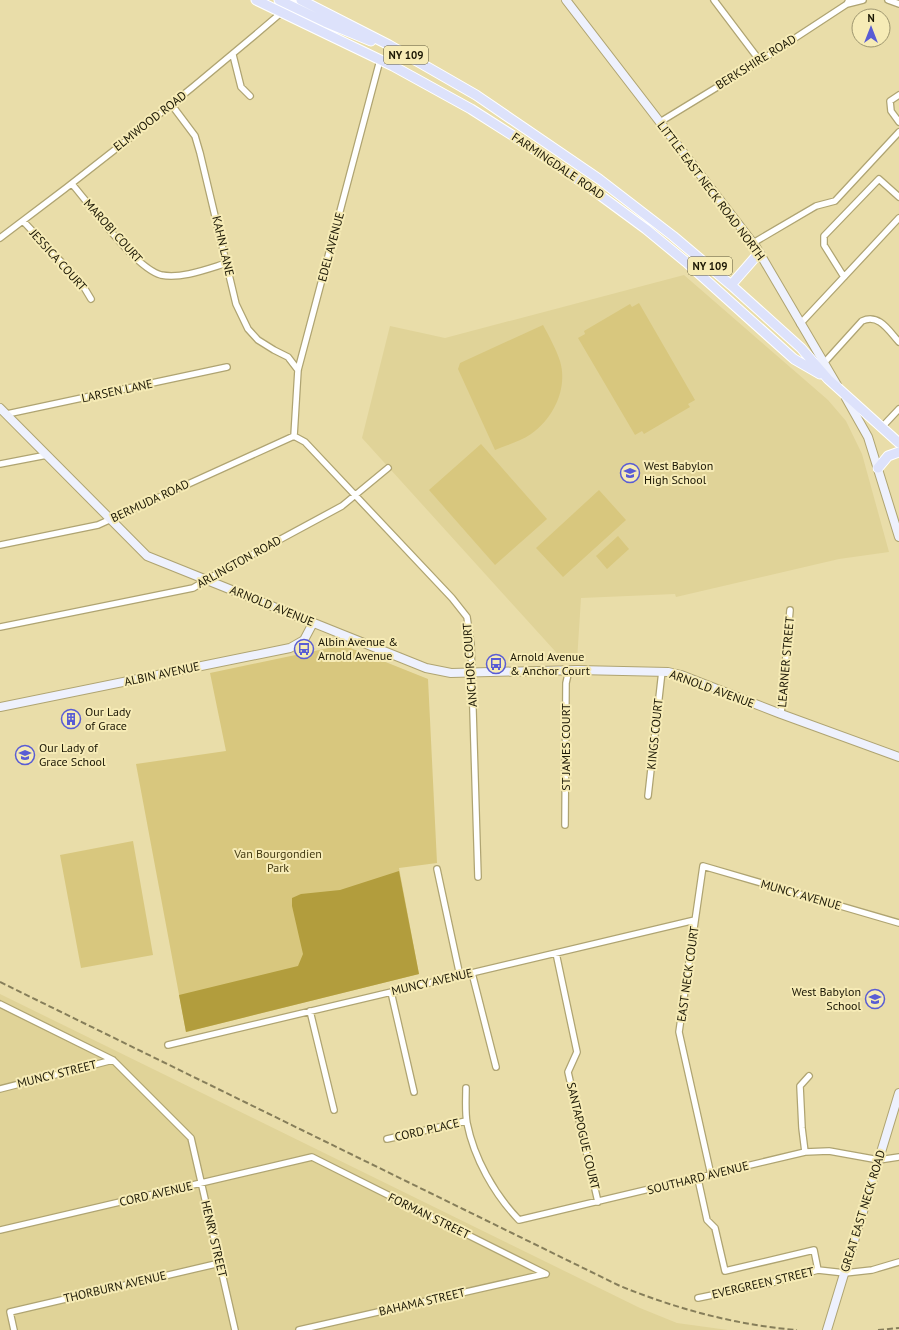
<svg xmlns="http://www.w3.org/2000/svg" width="899" height="1330" font-family="'PT Sans',sans-serif">
  <rect width="100%" height="100%" fill="#e9dda9"/>
  <path fill="#e0d398" d="M 684,275 L 828,400 L 846,421 L 862,454 L 889,552 L 839,559 L 676,597 L 675,594 L 581,598 L 577,661 L 564,661 L 362,438 L 390,326 L 445,338 Z
    M 0,994 L 640,1308 L 677,1323 L 728,1330 L 0,1330 Z"/>
  <path fill="#d8c77e" d="M 639,303 L 695,400 L 688,404 L 690,407 L 644,434 L 642,431 L 635,435 L 578,338 L 585,334 L 584,331 L 630,304 L 632,307 Z
    M 543,325 C 549,336 556,349 560,361 C 568,388 554,418 531,434 C 521,441 507,445 495,450 L 458,369 L 460,363 Z
    M 481,444 L 547,519 L 495,565 L 429,490 Z
    M 599,490 L 626,520 L 563,577 L 536,548 Z
    M 618,536 L 629,549 L 607,569 L 596,556 Z
    M 343,645 L 428,679 L 437,863 L 399,868 L 419,974 L 186,1032 L 136,764 L 226,751 L 210,673 Z
    M 133,841 L 153,955 L 81,968 L 60,855 Z"/>
  <path fill="#b29d3d" d="M 399,871 L 419,974 L 186,1032 L 179,995 L 298,966 L 303,954 L 292,906 L 292,898 L 301,894 L 340,890 Z"/>
  <g fill="none" stroke-linecap="round" stroke-linejoin="round">
    <g stroke="#afa472" stroke-width="8">
      <path id="street" d="M 714,0 L 760,61
        M 888,0 L 899,4
        M 847,4 L 863,0
        M 233,55 L 241,87 L 250,96
        M 899,95 L 890,101 L 891,111 L 899,122
        M 171,104 L 195,136 L 200,153 L 236,304 L 248,329 L 258,340 L 274,350 L 288,357 L 298,370
        M 660,122 L 760,61 L 847,4 L 849,0
        M 72,184 C 91,206 135,268 161,275 C 182,279 207,269 227,263
        M 23,221 L 82,284 L 91,299
        M 0,238 C 102,162 200,83 296,0
        M 753,243 L 816,206 L 835,201 L 899,132
        M 844,277 L 824,245 L 824,236 L 879,179 L 899,197
        M 800,324 L 899,218
        M 824,363 L 862,321 C 879,313 889,331 899,342
        M 7,414 L 227,367
        M 882,427 L 899,409
        M 294,436 L 305,442 L 452,598 L 467,617 L 471,644 L 478,877
        M 294,436 L 298,370 L 380,60
        M 0,464 L 47,455
        M 0,545 L 98,525 L 294,436
        M 0,627 L 193,588 L 229,567 L 342,506 L 388,468
        M 781,714 L 790,610
        M 648,796 L 662,671
        M 565,825 L 566,683 L 569,670
        M 437,869 L 460,976
        M 556,953 L 577,1052 L 568,1072 L 598,1202
        M 472,973 L 496,1067
        M 391,992 L 414,1092
        M 0,1004 L 113,1060 L 191,1138 L 235,1330
        M 310,1011 L 334,1110
        M 168,1045 L 695,920
        M 466,1088 C 466,1099 465,1112 467,1123 C 474,1158 494,1194 519,1220 L 805,1152 L 829,1151 L 879,1160 L 899,1157
        M 0,1089 L 113,1060
        M 387,1139 L 466,1121
        M 805,1152 L 802,1128 L 800,1086 L 809,1076
        M 711,1175 L 679,1032 L 703,866 L 899,923
        M 698,1179 L 707,1220 L 715,1228 L 725,1271 L 814,1250 L 818,1270
        M 0,1230 L 312,1157 L 546,1274
        M 698,1298 L 771,1283 L 818,1270 L 845,1273 L 872,1270 L 899,1262
        M 14,1330 L 10,1312 L 220,1263
        M 299,1330 L 545,1274"/>
    </g>
    <g stroke="#afa472" stroke-width="10">
      <path id="secondary" d="M 566,0 L 756,247 L 837,385
        M 846,398 L 868,437 L 899,537
        M 0,408 L 147,556 L 426,668 L 451,673 L 578,670 L 668,672 L 681,675 L 781,714 L 899,757
        M 0,707 L 290,648 L 304,640 L 313,623
        M 827,1330 L 899,1093"/>
    </g>
    <g stroke="#fff" stroke-width="11">
      <path id="primary" d="M 256,0 L 393,66 L 471,109 L 526,144 L 589,187 L 646,229 L 686,262 L 794,359 L 820,374
        M 279,0 L 325,22 L 371,41
        M 301,0 L 389,45 L 476,95 L 599,179 L 673,236 L 731,285 L 801,348 L 828,379 L 899,443
        M 731,285 L 759,253
        M 878,468 L 888,456 L 899,452"/>
    </g>
    <use href="#street" stroke="#fff" stroke-width="5.5"/>
    <use href="#secondary" stroke="#eef1fd" stroke-width="8"/>
    <use href="#primary" stroke="#dde2fb" stroke-width="9"/>
    <path stroke="#867e5a" stroke-width="2" stroke-dasharray="6 3" stroke-linecap="butt" d="M 0,982 L 620,1286 C 677,1309 736,1325 797,1330
      M 878,1330 L 899,1328"/>
  </g>
  <defs>
    <g id="school-ring" transform="scale(1)"><circle r="9.5" fill="#f6ebb6" stroke="#595cd4" stroke-width="1.5"/><path d="M0-5L7-2L0 1L-7-2ZM-4 1L0 2.5L4 1V4Q0 6-4 4Z" fill="#595cd4"/></g>
    <g id="bus-ring" transform="scale(1)"><circle r="9.5" fill="#f6ebb6" stroke="#595cd4" stroke-width="1.5"/><path d="M-5-6H5V4H4V6H2V4H-2V6H-4V4H-5ZM-3.5-4V0h7V-4ZM-3.5 1.2v1.5H-2V1.2ZM2 1.2v1.5H3.5V1.2Z" fill="#595cd4"/></g>
    <g id="building-ring" transform="scale(1)"><circle r="9.5" fill="#f6ebb6" stroke="#595cd4" stroke-width="1.5"/><path d="M-4-6H4V6H1V3H-1V6H-4ZM-2.5-4.3h1.7v1.8h-1.7ZM.8-4.3h1.7v1.8H.8ZM-2.5-1h1.7V.8h-1.7ZM.8-1h1.7V.8H.8Z" fill="#595cd4"/></g>
  </defs>
  <g fill-rule="evenodd">
    <use href="#school-ring" x="630" y="473"/>
    <use href="#bus-ring" x="304" y="649"/>
    <use href="#bus-ring" x="496" y="664"/>
    <use href="#building-ring" x="71" y="719"/>
    <use href="#school-ring" x="25" y="755"/>
    <use href="#school-ring" x="875" y="999"/>
  </g>
  <g text-anchor="middle" stroke-width="4" stroke-linejoin="round" paint-order="stroke">
    <g fill="#f6ebb6" stroke="#5d5739" stroke-width="1">
      <rect x="384" y="46" width="44" height="18" rx="3"/>
      <rect x="688" y="257" width="44" height="18" rx="3"/>
    </g>
    <g font-size="11" font-weight="bold" fill="#1b1704">
      <text x="406" y="59">NY 109</text>
      <text x="710" y="270">NY 109</text>
    </g>
    <g font-size="12" fill="#1b1704" stroke="#f6ebb6">
      <text transform="translate(756 62) rotate(-32)" y="4">BERKSHIRE ROAD</text>
      <text transform="translate(150 121) rotate(-38)" y="4">ELMWOOD ROAD</text>
      <text transform="translate(558 166) rotate(34)" y="4">FARMINGDALE ROAD</text>
      <text transform="translate(711 191) rotate(53)" y="4">LITTLE EAST NECK ROAD NORTH</text>
      <text transform="translate(113 231) rotate(48)" y="4">MAROBI COURT</text>
      <text transform="translate(223 246) rotate(77)" y="4">KAHN LANE</text>
      <text transform="translate(331 247) rotate(-75)" y="4">EDEL AVENUE</text>
      <text transform="translate(58 260) rotate(48)" y="4">JESSICA COURT</text>
      <text transform="translate(117 391) rotate(-12)" y="4">LARSEN LANE</text>
      <text transform="translate(150 501) rotate(-25)" y="4">BERMUDA ROAD</text>
      <text transform="translate(239 562) rotate(-29)" y="4">ARLINGTON ROAD</text>
      <text transform="translate(272 606) rotate(22)" y="4">ARNOLD AVENUE</text>
      <text transform="translate(786 662) rotate(-85)" y="4">LEARNER STREET</text>
      <text transform="translate(470 665) rotate(-94)" y="4">ANCHOR COURT</text>
      <text transform="translate(162 674) rotate(-12)" y="4">ALBIN AVENUE</text>
      <text transform="translate(712 689) rotate(20)" y="4">ARNOLD AVENUE</text>
      <text transform="translate(655 734) rotate(-84)" y="4">KINGS COURT</text>
      <text transform="translate(566 747) rotate(-90)" y="4">ST JAMES COURT</text>
      <text transform="translate(801 895) rotate(16)" y="4">MUNCY AVENUE</text>
      <text transform="translate(688 974) rotate(-82)" y="4">EAST NECK COURT</text>
      <text transform="translate(432 982) rotate(-13)" y="4">MUNCY AVENUE</text>
      <text transform="translate(57 1074) rotate(-14)" y="4">MUNCY STREET</text>
      <text transform="translate(427 1130) rotate(-13)" y="4">CORD PLACE</text>
      <text transform="translate(583 1136) rotate(77)" y="4">SANTAPOGUE COURT</text>
      <text transform="translate(698 1178) rotate(-14)" y="4">SOUTHARD AVENUE</text>
      <text transform="translate(156 1194) rotate(-13)" y="4">CORD AVENUE</text>
      <text transform="translate(863 1211) rotate(-73)" y="4">GREAT EAST NECK ROAD</text>
      <text transform="translate(429 1216) rotate(26)" y="4">FORMAN STREET</text>
      <text transform="translate(214 1239) rotate(77)" y="4">HENRY STREET</text>
      <text transform="translate(763 1283) rotate(-13)" y="4">EVERGREEN STREET</text>
      <text transform="translate(115 1287) rotate(-13)" y="4">THORBURN AVENUE</text>
      <text transform="translate(422 1302) rotate(-13)" y="4">BAHAMA STREET</text>
    </g>
    <g font-size="12" fill="#1b1704" stroke="#f6ebb6" text-anchor="start">
      <text x="644" y="470">West Babylon<tspan x="644" dy="14">High School</tspan></text>
      <text x="318" y="646">Albin Avenue &amp;<tspan x="318" dy="14">Arnold Avenue</tspan></text>
      <text x="510" y="661">Arnold Avenue<tspan x="510" dy="14">&amp; Anchor Court</tspan></text>
      <text x="85" y="716">Our Lady<tspan x="85" dy="14">of Grace</tspan></text>
      <text x="39" y="752">Our Lady of<tspan x="39" dy="14">Grace School</tspan></text>
      <text x="861" y="996" text-anchor="end">West Babylon<tspan x="861" dy="14">School</tspan></text>
    </g>
    <g font-size="12" fill="#453c14" stroke="#f6ebb6">
      <text x="278" y="858">Van Bourgondien<tspan x="278" dy="14">Park</tspan></text>
    </g>
  </g>
  <g transform="translate(871 28)"><circle r="19" fill="#f6ebb6" stroke="#9e966f"/>
  <path d="M0-3L7 15L0 10L-7 15Z" fill="#595cd4"/>
  <text y="-6" font-size="11" font-weight="bold" text-anchor="middle" fill="#1b1704">N</text>
  </g>
</svg>
